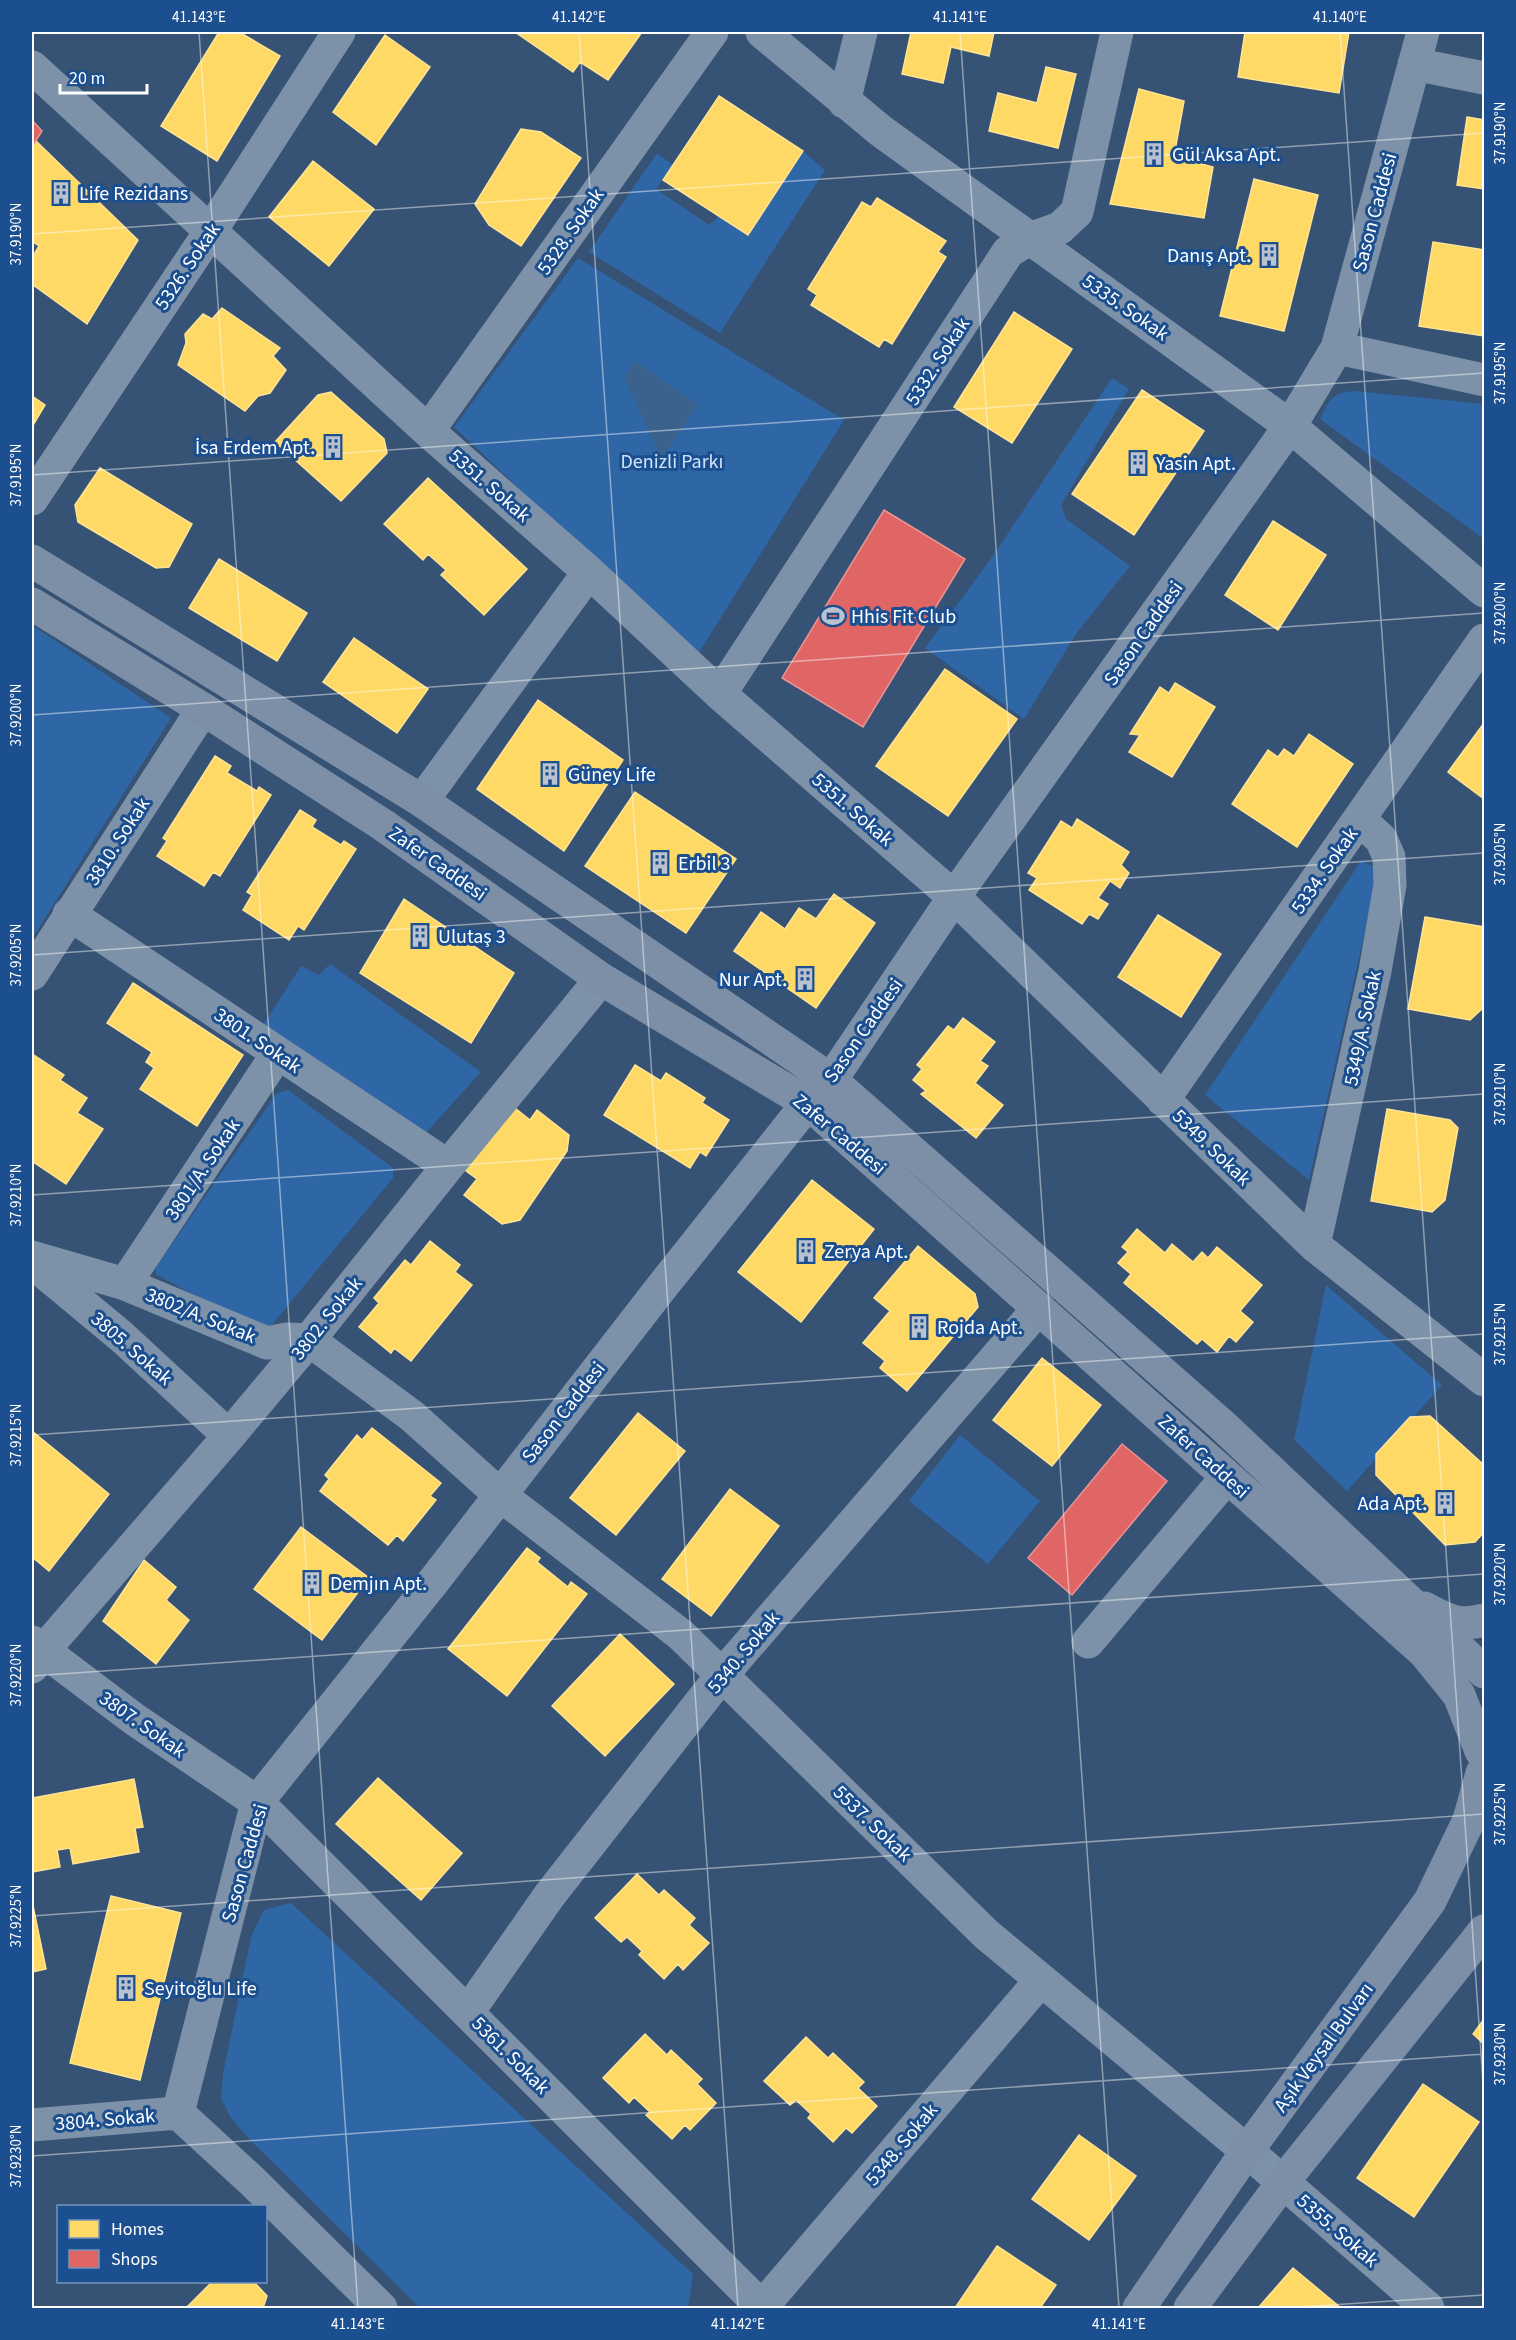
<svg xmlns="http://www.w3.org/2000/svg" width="1516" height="2340" font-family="'Source Sans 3',sans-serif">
  <rect width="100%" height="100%" fill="#365274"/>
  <path fill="#2f66a5" d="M 803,151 L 825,170 L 720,333 L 589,252 L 657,153 L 673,165 L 656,189 L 709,225 L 719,216 L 748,235 Z
    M 578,258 L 844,420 L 697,656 L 454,427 Z
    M 1112,378 L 1129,389 L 1061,505 L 1066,519 L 1130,566 L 1076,634 L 1024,719 L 925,648 L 990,560 Z
    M 1355,391 L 1484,404 L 1484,539 L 1320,419 C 1329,400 1333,392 1355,391 Z
    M 32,625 L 171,718 L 32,939 Z
    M 1361,861 L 1379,869 L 1309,1180 L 1205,1095 Z
    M 330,964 L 481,1072 L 424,1135 L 263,1025 L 301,966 L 319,975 Z
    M 288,1090 L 393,1168 L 393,1178 L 266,1332 L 258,1331 L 156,1274 L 156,1267 L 277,1093 Z
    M 1326,1285 L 1442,1385 L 1347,1491 L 1294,1440 Z
    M 960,1435 L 1040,1501 L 988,1564 L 909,1501 Z
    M 291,1903 L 693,2274 L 688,2308 L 420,2308 L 251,2141 L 231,2118 L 221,2098 L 223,2074 L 251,1937 L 264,1910 Z"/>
  <path fill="#3b618d" d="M 635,361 L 698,405 L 661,459 L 624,376 Z"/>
  <path fill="#ffd966" stroke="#ffe494" stroke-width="1.5" d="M 219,32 L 239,32 L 280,56 L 217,161 L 161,126 Z
    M 515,32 L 642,32 L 608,80 L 580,62 L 573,72 Z
    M 911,32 L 994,32 L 989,56 L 951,47 L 943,83 L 902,74 Z
    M 1245,32 L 1349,32 L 1339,93 L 1238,77 Z
    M 385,35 L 430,67 L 376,145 L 333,112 Z
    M 1046,67 L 1076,74 L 1058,148 L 989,131 L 998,93 L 1037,103 Z
    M 1139,89 L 1184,101 L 1176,145 L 1194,162 L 1213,167 L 1204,218 L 1110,204 Z
    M 719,96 L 803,151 L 748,235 L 663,180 Z
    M 1467,117 L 1484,120 L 1484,189 L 1457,185 Z
    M 521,129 L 541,132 L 581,158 L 521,246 L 489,225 L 475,204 Z
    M 36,141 L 138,240 L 87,324 L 32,284 L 32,258 L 39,246 L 32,241 L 32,147 Z
    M 313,161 L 374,209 L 329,266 L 269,217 Z
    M 1254,179 L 1318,195 L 1284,331 L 1220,316 Z
    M 877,198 L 946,241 L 938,252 L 946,257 L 892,344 L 884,339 L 879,347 L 811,305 L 817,295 L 808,289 L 862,202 L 871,207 Z
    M 1433,242 L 1484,250 L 1484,336 L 1419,326 Z
    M 222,308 L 280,348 L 273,356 L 286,370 L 270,393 L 258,396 L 245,411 L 178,365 L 186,343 L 185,334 L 203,314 L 212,319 Z
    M 1014,312 L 1072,349 L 1012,443 L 954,407 Z
    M 1142,390 L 1204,431 L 1134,535 L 1072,494 Z
    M 331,392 L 384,439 L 387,453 L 341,501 L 275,442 L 318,395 Z
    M 32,396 L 45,405 L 32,427 Z
    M 100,468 L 192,524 L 169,567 L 156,568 L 78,522 L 75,505 Z
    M 428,478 L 527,569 L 484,615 L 441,575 L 446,570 L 428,554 L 423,560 L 384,524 Z
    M 1273,521 L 1326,555 L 1278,630 L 1225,595 Z
    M 219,559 L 307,613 L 277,661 L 189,608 Z
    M 354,638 L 428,689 L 397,733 L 323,682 Z
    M 945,669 L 1017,719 L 948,816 L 876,766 Z
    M 1175,683 L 1215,707 L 1172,777 L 1129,752 L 1140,735 L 1130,734 L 1160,687 L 1169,693 Z
    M 538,700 L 623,760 L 564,851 L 477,789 Z
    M 1484,723 L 1484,799 L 1448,772 Z
    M 1309,734 L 1353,764 L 1297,847 L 1232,804 L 1268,750 L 1278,757 L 1284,749 L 1294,756 Z
    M 215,756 L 231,766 L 227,773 L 257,791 L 259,787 L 271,795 L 220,876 L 213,872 L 204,886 L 157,856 L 167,841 L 163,838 Z
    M 635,792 L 736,859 L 686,933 L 585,866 Z
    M 300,810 L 316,820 L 312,827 L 341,845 L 344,841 L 356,849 L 304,930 L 298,926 L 289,940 L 243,910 L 252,895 L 247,892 Z
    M 1077,819 L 1129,852 L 1121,865 L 1129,873 L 1120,888 L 1110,881 L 1098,898 L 1108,904 L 1098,919 L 1089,914 L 1082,924 L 1029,890 L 1037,878 L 1028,873 L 1061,821 L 1072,828 Z
    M 834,894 L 875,923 L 816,1008 L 734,951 L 761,912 L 785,929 L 799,908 L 816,919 Z
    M 404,899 L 514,973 L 471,1043 L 360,973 Z
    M 1158,915 L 1221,954 L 1181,1017 L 1118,977 Z
    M 1425,917 L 1484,927 L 1484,999 L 1483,1008 L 1470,1020 L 1408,1009 Z
    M 133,983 L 243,1055 L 197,1126 L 140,1089 L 154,1068 L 146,1062 L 152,1052 L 107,1023 Z
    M 963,1018 L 995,1042 L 980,1061 L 988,1066 L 975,1083 L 1003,1105 L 976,1138 L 921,1094 L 926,1091 L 913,1080 L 922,1069 L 917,1065 L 948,1026 L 954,1030 Z
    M 32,1054 L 64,1075 L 60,1080 L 87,1098 L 77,1113 L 103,1129 L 66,1184 L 32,1161 Z
    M 635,1065 L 661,1081 L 666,1073 L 705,1098 L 702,1103 L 729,1120 L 706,1156 L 700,1152 L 690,1168 L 604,1115 Z
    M 515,1108 L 530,1120 L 537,1110 L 569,1135 L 567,1151 L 520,1220 L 502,1224 L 464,1195 L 477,1179 L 465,1170 Z
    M 1387,1109 L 1450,1120 L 1458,1128 L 1445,1200 L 1432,1212 L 1371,1201 Z
    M 812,1180 L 874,1229 L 801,1322 L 738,1272 Z
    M 1137,1229 L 1165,1253 L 1172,1244 L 1193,1262 L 1202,1252 L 1208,1258 L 1217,1247 L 1262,1285 L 1240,1311 L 1253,1322 L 1236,1342 L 1229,1336 L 1217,1352 L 1202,1339 L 1197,1344 L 1124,1283 L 1131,1274 L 1118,1263 L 1128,1252 L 1122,1247 Z
    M 430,1241 L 460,1265 L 455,1272 L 472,1285 L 411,1361 L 394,1348 L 391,1353 L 359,1327 L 379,1303 L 374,1298 L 405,1260 L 411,1265 Z
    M 918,1246 L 975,1294 L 978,1307 L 907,1391 L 880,1368 L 885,1361 L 863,1343 L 890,1311 L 874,1298 Z
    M 1042,1358 L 1101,1405 L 1052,1466 L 993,1420 Z
    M 638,1413 L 685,1451 L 616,1535 L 570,1498 Z
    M 1430,1416 L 1484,1465 L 1484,1532 L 1475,1542 L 1445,1545 L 1376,1475 L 1376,1454 L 1410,1417 Z
    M 372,1428 L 441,1483 L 430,1496 L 436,1500 L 403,1541 L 397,1535 L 388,1545 L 320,1491 L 329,1479 L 325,1475 L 357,1435 L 362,1440 Z
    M 32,1431 L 109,1494 L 49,1571 L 32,1557 Z
    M 730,1489 L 779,1526 L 711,1616 L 662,1579 Z
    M 301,1527 L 369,1578 L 322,1640 L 254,1589 Z
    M 527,1548 L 540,1558 L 537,1562 L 568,1587 L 571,1582 L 587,1594 L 507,1696 L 448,1649 Z
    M 144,1560 L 176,1587 L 166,1600 L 189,1620 L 156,1664 L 103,1621 Z
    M 620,1634 L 674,1684 L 605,1756 L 552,1706 Z
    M 378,1778 L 462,1853 L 421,1900 L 336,1824 Z
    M 134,1779 L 143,1827 L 135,1828 L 139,1852 L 73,1864 L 70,1848 L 57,1850 L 60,1867 L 32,1872 L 32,1798 Z
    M 637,1874 L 659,1895 L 664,1890 L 695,1918 L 689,1925 L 709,1943 L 683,1970 L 678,1964 L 664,1979 L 639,1955 L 642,1951 L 627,1937 L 621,1942 L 595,1918 Z
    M 111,1896 L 181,1913 L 140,2080 L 70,2063 Z
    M 32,1901 L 46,1969 L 32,1972 Z
    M 1484,2019 L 1484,2044 L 1473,2034 Z
    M 645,2034 L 667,2055 L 671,2050 L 702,2079 L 697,2084 L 716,2103 L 690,2130 L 685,2125 L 672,2139 L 646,2115 L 650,2112 L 634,2097 L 629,2103 L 603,2078 Z
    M 806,2037 L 828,2058 L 833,2053 L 864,2082 L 858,2088 L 877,2106 L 852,2133 L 846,2128 L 833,2142 L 808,2118 L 811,2114 L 796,2100 L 790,2105 L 764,2081 Z
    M 1423,2084 L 1479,2122 L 1414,2217 L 1357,2178 Z
    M 1079,2135 L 1136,2176 L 1089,2240 L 1032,2199 Z
    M 997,2246 L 1056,2285 L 1040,2308 L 955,2308 Z
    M 1293,2268 L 1341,2308 L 1258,2308 Z
    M 212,2282 L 254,2282 L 267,2296 L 263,2308 L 186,2308 Z"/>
  <path fill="#e06666" stroke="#e99494" stroke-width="1.5" d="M 32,120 L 42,131 L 32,147 Z
    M 884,510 L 965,559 L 863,727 L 782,678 Z
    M 1122,1444 L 1167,1481 L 1072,1595 L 1028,1558 Z"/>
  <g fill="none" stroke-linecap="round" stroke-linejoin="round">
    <path stroke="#7d92a8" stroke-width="33" d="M 762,32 L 881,131 L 1290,426 L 1484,591
      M 1414,64 L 1484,78
      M 32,67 L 428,431 L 589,572 L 720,694 L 954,897 L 1314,1245 L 1484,1380
      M 844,102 L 861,32
      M 1337,348 L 1484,380
      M 428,431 L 712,32
      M 32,499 L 210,232 L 339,32
      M 720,694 L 1008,252 L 1029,239 L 1060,228 L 1077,212 L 1117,32
      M 422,801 L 589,572
      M 69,914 L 448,1166
      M 32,974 L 203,709
      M 1163,1100 L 1484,640
      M 1314,1245 L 1375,971 L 1390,885 L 1389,857 L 1381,839 L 1359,819
      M 32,1257 L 125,1284 L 267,1343 L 287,1339 L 309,1340 L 412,1416 L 499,1494 L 681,1635 L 986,1934 L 1247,2151 L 1428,2308
      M 33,1263 L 122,1337 L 229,1436
      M 125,1284 L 278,1053
      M 32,1642 L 134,1719 L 257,1802 L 763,2308
      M 1088,1642 L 1227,1477
      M 32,1667 L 43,1651 L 229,1436 L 309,1340 L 448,1166 L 601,979
      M 468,2012 L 549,1896 L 722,1675 L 1039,1308
      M 178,2113 L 257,1802 L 433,1582 L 661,1288 L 808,1103 L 831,1080 L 954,897 L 1290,426 L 1337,348 L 1423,32
      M 178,2113 L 251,2180 L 381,2308
      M 32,2125 L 178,2113
      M 761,2308 L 1041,1980"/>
    <path stroke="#7d8ea7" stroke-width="33" d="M 32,561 L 422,801 L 831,1080 L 1222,1425 L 1484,1672
      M 32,604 L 203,709 L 383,825 L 601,979 L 808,1103 L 1425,1653 L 1459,1695 L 1481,1751
      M 1424,1608 C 1447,1620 1458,1627 1484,1620
      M 1139,2308 L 1247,2151 L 1430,1901 L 1469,1820 L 1482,1773
      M 1190,2308 L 1283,2182 L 1484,1931"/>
  </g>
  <path fill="none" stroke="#fff" stroke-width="1.5" stroke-opacity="0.45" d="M 199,32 L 358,2308M 579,32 L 738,2308M 960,32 L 1119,2308M 1340,32 L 1484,2096M 32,234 L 1484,133M 32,475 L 1484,373M 32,715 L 1484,613M 32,955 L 1484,853M 32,1195 L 1484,1094M 32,1435 L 1484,1334M 32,1676 L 1484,1574M 32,1916 L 1484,1814M 32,2156 L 1484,2054M 1284,2308 L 1484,2295"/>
  <defs>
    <g id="building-bare" transform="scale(1.8)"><path d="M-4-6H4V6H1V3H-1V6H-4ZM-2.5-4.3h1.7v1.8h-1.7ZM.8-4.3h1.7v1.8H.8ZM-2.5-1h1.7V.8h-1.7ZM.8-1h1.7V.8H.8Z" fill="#b9c2ce" stroke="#1b4f8f" stroke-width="2.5" paint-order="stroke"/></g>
    <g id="stadium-bare" transform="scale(1.8)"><path d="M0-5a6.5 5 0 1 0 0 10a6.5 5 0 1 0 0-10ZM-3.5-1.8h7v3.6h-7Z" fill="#b9c2ce" stroke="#1b4f8f" stroke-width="2.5" paint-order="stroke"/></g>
  </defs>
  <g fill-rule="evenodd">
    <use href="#building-bare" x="1154" y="154"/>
    <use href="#building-bare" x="61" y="193"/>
    <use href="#building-bare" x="1269" y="255"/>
    <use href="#building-bare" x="333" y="447"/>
    <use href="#building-bare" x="1138" y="463"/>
    <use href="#stadium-bare" x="833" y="616"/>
    <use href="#building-bare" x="550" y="774"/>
    <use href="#building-bare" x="660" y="863"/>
    <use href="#building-bare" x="420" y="936"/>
    <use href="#building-bare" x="805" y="979"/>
    <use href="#building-bare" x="806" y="1251"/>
    <use href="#building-bare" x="919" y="1327"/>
    <use href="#building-bare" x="1445" y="1503"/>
    <use href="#building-bare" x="312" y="1583"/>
    <use href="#building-bare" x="126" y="1988"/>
  </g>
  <g text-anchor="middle" stroke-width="6" stroke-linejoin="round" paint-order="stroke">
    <g font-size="20" fill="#fff" stroke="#1b4f8f" text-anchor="start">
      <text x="1172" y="161">Gül Aksa Apt.</text>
      <text x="79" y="200">Life Rezidans</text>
      <text x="1251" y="262" text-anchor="end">Danış Apt.</text>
      <text x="315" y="454" text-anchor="end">İsa Erdem Apt.</text>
      <text x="1156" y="470">Yasin Apt.</text>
      <text x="851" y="623">Hhis Fit Club</text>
      <text x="568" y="781">Güney Life</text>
      <text x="678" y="870">Erbil 3</text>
      <text x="438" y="943">Ulutaş 3</text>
      <text x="787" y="986" text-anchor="end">Nur Apt.</text>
      <text x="824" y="1258">Zerya Apt.</text>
      <text x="937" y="1334">Rojda Apt.</text>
      <text x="1427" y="1510" text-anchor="end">Ada Apt.</text>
      <text x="330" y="1590">Demjın Apt.</text>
      <text x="144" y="1995">Seyitoğlu Life</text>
    </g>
    <g font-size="20" fill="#fff" stroke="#1b4f8f">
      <text transform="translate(1374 212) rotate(-75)" y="7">Sason Caddesi</text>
      <text transform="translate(570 231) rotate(-55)" y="7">5328. Sokak</text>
      <text transform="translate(187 266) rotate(-56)" y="7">5326. Sokak</text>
      <text transform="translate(1126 307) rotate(35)" y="7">5335. Sokak</text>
      <text transform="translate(937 361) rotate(-57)" y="7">5332. Sokak</text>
      <text transform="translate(490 485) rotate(41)" y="7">5351. Sokak</text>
      <text transform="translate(1143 633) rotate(-55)" y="7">Sason Caddesi</text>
      <text transform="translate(853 809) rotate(41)" y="7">5351. Sokak</text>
      <text transform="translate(117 841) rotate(-57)" y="7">3810. Sokak</text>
      <text transform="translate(438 863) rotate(35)" y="7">Zafer Caddesi</text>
      <text transform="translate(1324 870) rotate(-55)" y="7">5334. Sokak</text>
      <text transform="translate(1362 1028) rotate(-78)" y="7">5349/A. Sokak</text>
      <text transform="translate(863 1030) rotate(-55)" y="7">Sason Caddesi</text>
      <text transform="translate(258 1040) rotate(34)" y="7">3801. Sokak</text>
      <text transform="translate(840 1134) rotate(40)" y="7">Zafer Caddesi</text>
      <text transform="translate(1212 1147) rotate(44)" y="7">5349. Sokak</text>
      <text transform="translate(202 1169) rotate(-56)" y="7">3801/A. Sokak</text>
      <text transform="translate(201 1315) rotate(22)" y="7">3802/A. Sokak</text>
      <text transform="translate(326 1318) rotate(-51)" y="7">3802. Sokak</text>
      <text transform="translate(132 1348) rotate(41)" y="7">3805. Sokak</text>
      <text transform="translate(563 1412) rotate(-52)" y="7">Sason Caddesi</text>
      <text transform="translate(1204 1456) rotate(42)" y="7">Zafer Caddesi</text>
      <text transform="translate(743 1652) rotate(-50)" y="7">5340. Sokak</text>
      <text transform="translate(143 1724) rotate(35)" y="7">3807. Sokak</text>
      <text transform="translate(873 1823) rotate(44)" y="7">5537. Sokak</text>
      <text transform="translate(244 1863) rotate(-74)" y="7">Sason Caddesi</text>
      <text transform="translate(1323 2047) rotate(-54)" y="7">Aşık Veysal Bulvarı</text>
      <text transform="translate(511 2055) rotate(45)" y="7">5361. Sokak</text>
      <text transform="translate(105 2119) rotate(-5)" y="7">3804. Sokak</text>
      <text transform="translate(901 2144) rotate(-50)" y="7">5348. Sokak</text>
      <text transform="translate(1338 2230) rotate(41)" y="7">5355. Sokak</text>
    </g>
    <g font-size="20" fill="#cfe3fa" stroke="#1b4f8f">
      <text x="672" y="468">Denizli Parkı</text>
    </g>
  </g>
  <rect width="1516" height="2340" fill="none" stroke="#1b4f8f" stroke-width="66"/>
  <rect x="57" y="2205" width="210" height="78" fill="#1b4f8f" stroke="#7695bc" stroke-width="1.5"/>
  <rect x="69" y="2220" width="30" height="18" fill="#ffd966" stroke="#7695bc" stroke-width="1.5"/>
  <text x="111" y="2235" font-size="18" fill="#ffffff">Homes</text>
  <rect x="69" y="2250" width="30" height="18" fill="#e06666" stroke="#7695bc" stroke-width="1.5"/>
  <text x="111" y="2265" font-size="18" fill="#ffffff">Shops</text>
  <path d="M60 84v9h87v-9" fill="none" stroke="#ffffff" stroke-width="3"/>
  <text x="69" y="84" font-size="18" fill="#ffffff" stroke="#1b4f8f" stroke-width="4.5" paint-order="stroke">20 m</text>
  <rect x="33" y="33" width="1450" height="2274" fill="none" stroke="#fff" stroke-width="2"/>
  <g font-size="15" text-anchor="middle" fill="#fff">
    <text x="199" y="22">41.143°E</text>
    <text x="579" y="22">41.142°E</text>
    <text x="960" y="22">41.141°E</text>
    <text x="1340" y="22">41.140°E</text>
    <text transform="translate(1500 133) rotate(-90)" y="5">37.9190°N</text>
    <text transform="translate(16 234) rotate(-90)" y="5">37.9190°N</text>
    <text transform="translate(1500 373) rotate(-90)" y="5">37.9195°N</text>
    <text transform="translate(16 475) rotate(-90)" y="5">37.9195°N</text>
    <text transform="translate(1500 613) rotate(-90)" y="5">37.9200°N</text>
    <text transform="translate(16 715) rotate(-90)" y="5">37.9200°N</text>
    <text transform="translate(1500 854) rotate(-90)" y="5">37.9205°N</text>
    <text transform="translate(16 955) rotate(-90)" y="5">37.9205°N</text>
    <text transform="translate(1500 1094) rotate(-90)" y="5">37.9210°N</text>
    <text transform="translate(16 1195) rotate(-90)" y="5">37.9210°N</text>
    <text transform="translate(1500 1334) rotate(-90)" y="5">37.9215°N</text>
    <text transform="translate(16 1435) rotate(-90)" y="5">37.9215°N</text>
    <text transform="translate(1500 1574) rotate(-90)" y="5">37.9220°N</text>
    <text transform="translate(16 1675) rotate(-90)" y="5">37.9220°N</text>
    <text transform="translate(1500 1814) rotate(-90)" y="5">37.9225°N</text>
    <text transform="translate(16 1916) rotate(-90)" y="5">37.9225°N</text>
    <text transform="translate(1500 2054) rotate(-90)" y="5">37.9230°N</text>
    <text transform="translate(16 2156) rotate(-90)" y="5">37.9230°N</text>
    <text x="358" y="2329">41.143°E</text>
    <text x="738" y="2329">41.142°E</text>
    <text x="1119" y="2329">41.141°E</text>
  </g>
</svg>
